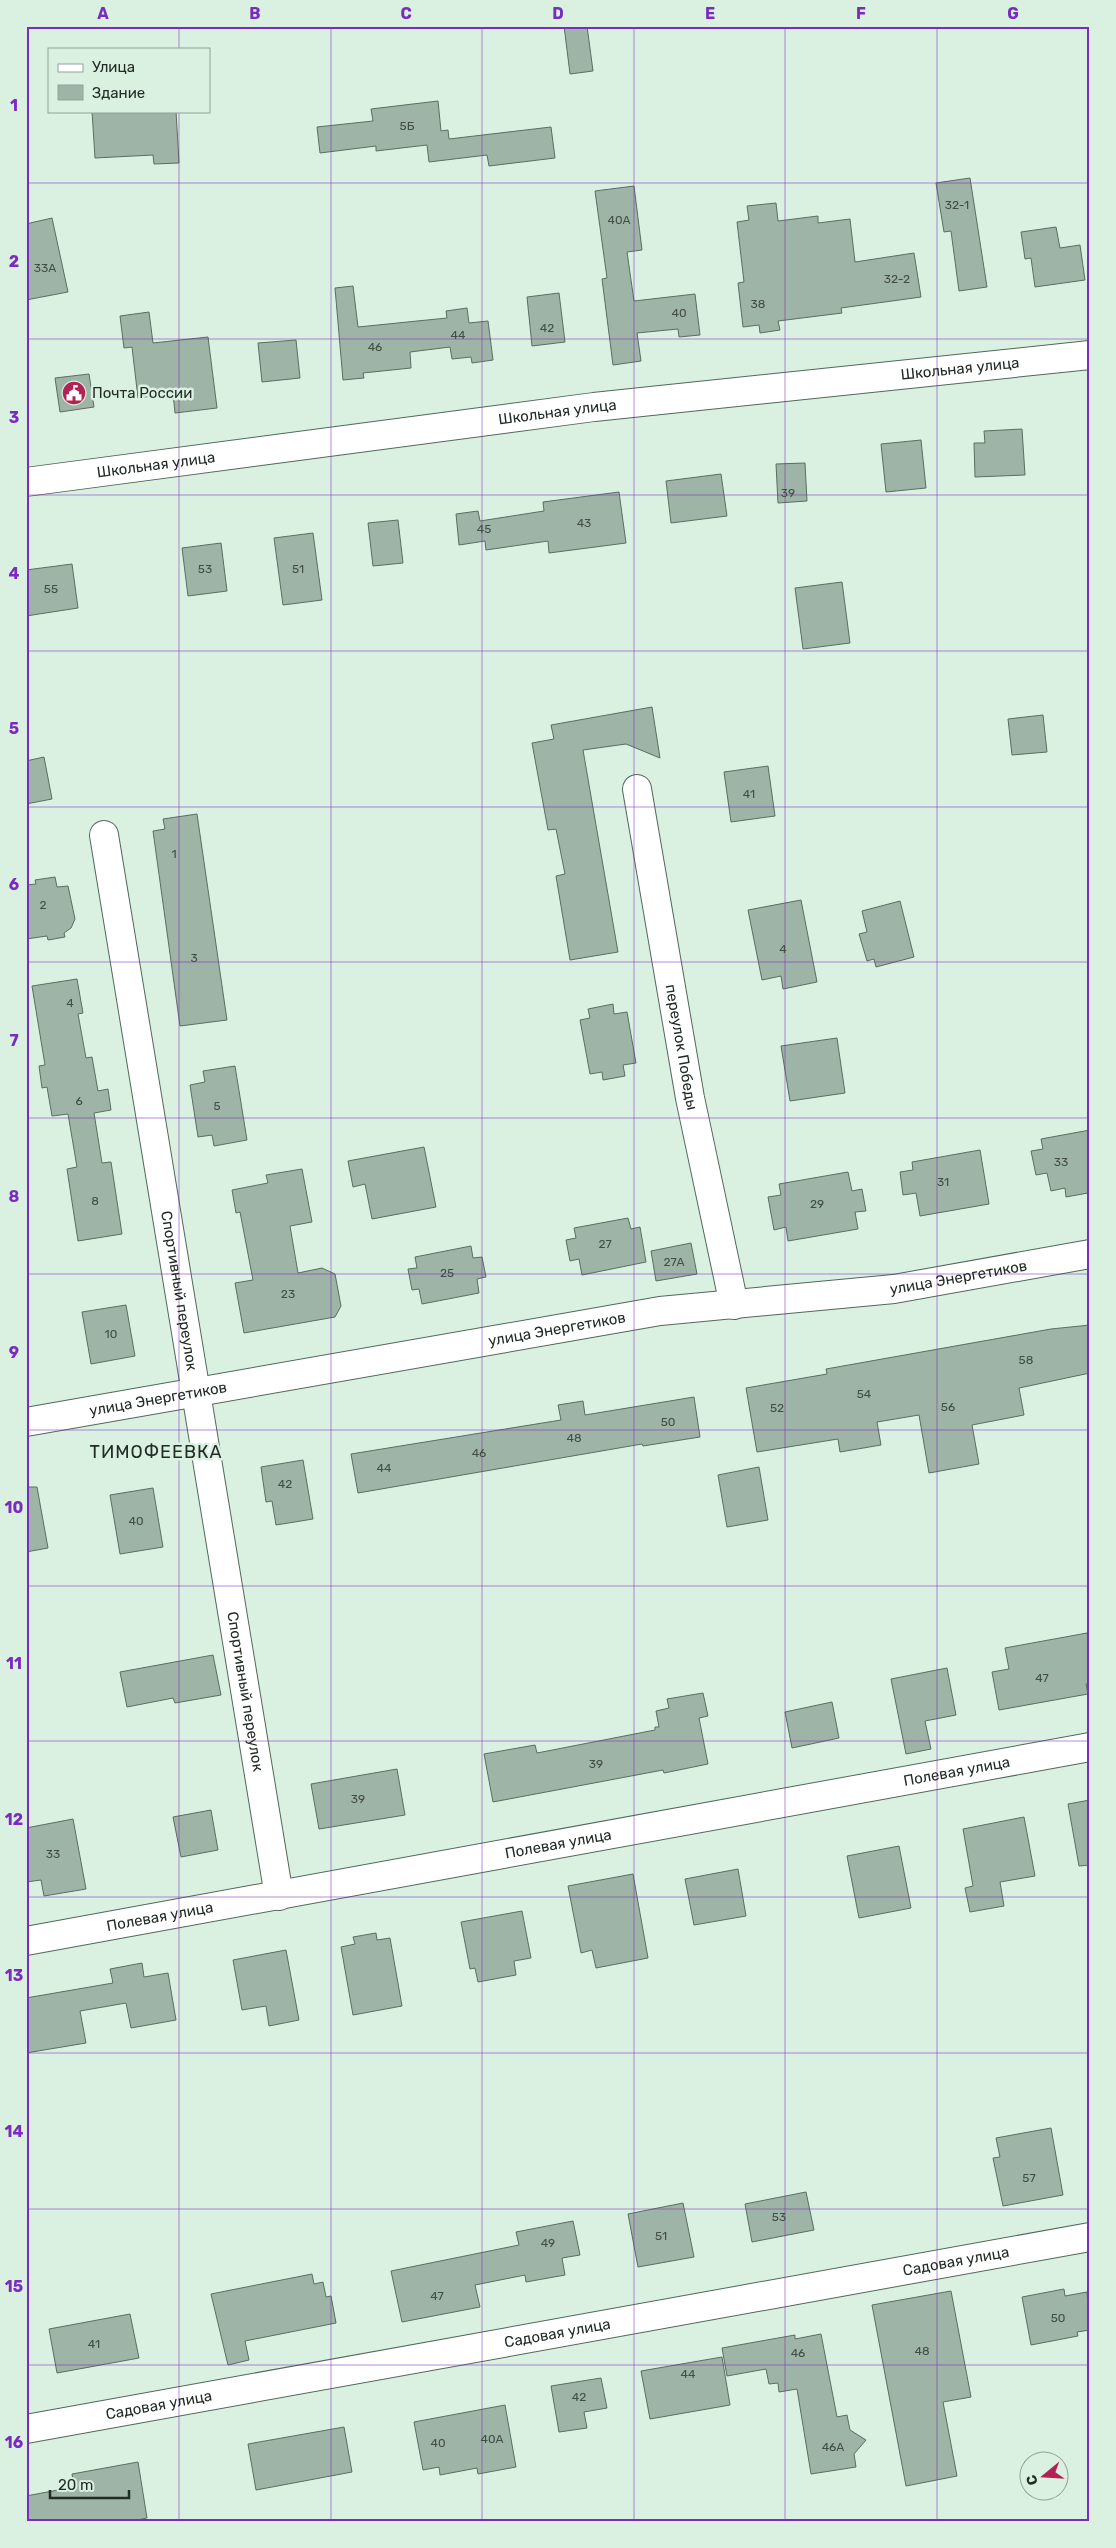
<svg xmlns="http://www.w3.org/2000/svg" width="1116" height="2548" font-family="Rubik,sans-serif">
  <rect width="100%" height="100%" fill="#daf1e2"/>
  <path fill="#9eb4a6" stroke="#596e61" d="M 564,26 L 587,26 L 593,71 L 570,74 Z
    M 438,101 L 441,131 L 448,130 L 449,139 L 551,127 L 555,158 L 489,166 L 487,155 L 429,162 L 427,145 L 376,151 L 376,146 L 320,153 L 317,127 L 373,121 L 371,109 Z
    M 92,111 L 176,111 L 179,163 L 154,164 L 153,155 L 95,158 Z
    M 970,178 L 987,287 L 959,291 L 951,231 L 944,232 L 936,183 Z
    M 634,186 L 642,250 L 627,252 L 634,301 L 695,294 L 700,335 L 679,337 L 678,329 L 637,333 L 641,361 L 613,365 L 602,279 L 607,278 L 595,191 Z
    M 776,203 L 778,221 L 818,216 L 818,223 L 850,219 L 855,262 L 914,253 L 921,297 L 841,308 L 842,313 L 778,321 L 780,330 L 760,333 L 759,325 L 743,327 L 738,283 L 744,282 L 737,222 L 749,220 L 747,206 Z
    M 52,218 L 68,292 L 26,300 L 26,224 Z
    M 1056,227 L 1060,248 L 1080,245 L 1085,280 L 1035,287 L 1031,258 L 1025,259 L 1021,232 Z
    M 353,286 L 358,327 L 447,318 L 446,311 L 467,308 L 469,323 L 488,321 L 493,360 L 472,363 L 471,357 L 452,359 L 450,347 L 410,352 L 411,368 L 363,373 L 364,378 L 343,380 L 335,288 Z
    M 559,293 L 565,342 L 532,346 L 527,297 Z
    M 149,312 L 153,343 L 208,337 L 217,408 L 175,413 L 173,393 L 138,398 L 132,347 L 124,348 L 120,316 Z
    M 296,340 L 300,378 L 262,382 L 258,343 Z
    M 89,374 L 94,407 L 60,412 L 55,378 Z
    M 1022,429 L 1025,475 L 975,477 L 974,443 L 985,443 L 984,431 Z
    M 921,440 L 926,488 L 886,492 L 881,444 Z
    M 805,463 L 807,501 L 778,503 L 776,464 Z
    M 721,474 L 727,516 L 671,523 L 666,481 Z
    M 619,492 L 626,543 L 549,553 L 548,541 L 486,550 L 485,541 L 459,545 L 456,514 L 478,511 L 480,521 L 544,511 L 543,502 Z
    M 398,520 L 403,563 L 373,566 L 368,523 Z
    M 313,533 L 322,600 L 283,605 L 274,538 Z
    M 221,543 L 227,591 L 188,596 L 182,548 Z
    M 72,564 L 78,608 L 26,616 L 26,570 Z
    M 842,582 L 850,643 L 803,649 L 795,588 Z
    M 652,707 L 660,758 L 626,744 L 583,750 L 618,952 L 570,960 L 556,876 L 565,874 L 556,829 L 548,830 L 532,743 L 554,739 L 551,725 Z
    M 1043,715 L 1047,752 L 1012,755 L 1008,719 Z
    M 44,757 L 52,799 L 26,804 L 26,761 Z
    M 768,766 L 775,816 L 731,822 L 724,772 Z
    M 197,814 L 227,1020 L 180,1026 L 153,831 L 165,829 L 163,819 Z
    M 55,877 L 57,887 L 68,886 L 75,919 L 71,928 L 64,933 L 65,937 L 48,940 L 47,936 L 26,939 L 26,885 L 36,884 L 35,880 Z
    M 801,900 L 817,982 L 783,989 L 781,976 L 762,980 L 748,910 Z
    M 900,901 L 914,957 L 876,967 L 874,959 L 867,961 L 859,934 L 867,932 L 862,911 Z
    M 77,979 L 83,1013 L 78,1014 L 86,1058 L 92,1057 L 98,1091 L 108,1089 L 111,1110 L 94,1113 L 102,1163 L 111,1162 L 122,1234 L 78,1241 L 67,1169 L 77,1167 L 68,1114 L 52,1116 L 47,1087 L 42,1088 L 39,1066 L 45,1065 L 32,986 Z
    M 613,1004 L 614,1014 L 627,1012 L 636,1063 L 623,1065 L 625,1076 L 603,1080 L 602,1072 L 590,1074 L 580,1020 L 590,1018 L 588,1009 Z
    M 837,1038 L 845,1093 L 790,1101 L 781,1046 Z
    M 235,1066 L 247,1140 L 214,1146 L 212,1135 L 198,1137 L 190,1085 L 205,1082 L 203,1071 Z
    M 1090,1130 L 1088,1193 L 1066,1197 L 1065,1188 L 1051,1191 L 1047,1173 L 1036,1175 L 1031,1151 L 1043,1149 L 1041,1139 Z
    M 424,1147 L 436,1207 L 372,1219 L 365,1184 L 353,1187 L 348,1161 Z
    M 980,1150 L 989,1204 L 920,1216 L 916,1193 L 903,1195 L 900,1172 L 913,1170 L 912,1162 Z
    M 302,1169 L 312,1222 L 290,1226 L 298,1273 L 322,1268 L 335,1274 L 341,1306 L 335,1317 L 244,1333 L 235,1283 L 253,1280 L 240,1212 L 236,1213 L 232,1190 L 268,1183 L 266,1175 Z
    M 848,1172 L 852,1191 L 862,1189 L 866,1211 L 855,1212 L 858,1229 L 788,1241 L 786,1227 L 774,1230 L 768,1197 L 781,1195 L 779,1184 Z
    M 628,1218 L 631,1229 L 640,1227 L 646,1262 L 582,1275 L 579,1259 L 570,1261 L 566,1240 L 576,1238 L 574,1228 Z
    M 691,1243 L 697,1274 L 656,1281 L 651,1251 Z
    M 471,1246 L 473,1258 L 482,1257 L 486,1277 L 477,1279 L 479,1293 L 422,1304 L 419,1289 L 412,1290 L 408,1269 L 417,1268 L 415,1257 Z
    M 126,1305 L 135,1356 L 91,1364 L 82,1312 Z
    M 1090,1325 L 1090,1373 L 1019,1388 L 1024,1415 L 972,1425 L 979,1464 L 929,1473 L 919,1415 L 877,1422 L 881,1445 L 840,1452 L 838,1439 L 757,1452 L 746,1388 L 827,1374 L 826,1369 L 1051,1329 Z
    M 694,1397 L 700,1437 L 643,1446 L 642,1444 L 358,1493 L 351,1454 L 561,1420 L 558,1405 L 583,1401 L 585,1415 Z
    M 303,1460 L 313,1519 L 276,1525 L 272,1501 L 266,1502 L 261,1467 Z
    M 759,1467 L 768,1520 L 727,1527 L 718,1475 Z
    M 26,1487 L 37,1487 L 48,1548 L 26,1552 Z
    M 153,1488 L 163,1547 L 120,1554 L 110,1495 Z
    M 1087,1633 L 1090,1647 L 1090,1684 L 1086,1684 L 1088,1694 L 999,1710 L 992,1672 L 1009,1669 L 1005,1648 Z
    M 213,1655 L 221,1695 L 175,1703 L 173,1698 L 127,1707 L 120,1672 Z
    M 947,1668 L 956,1715 L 925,1721 L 931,1749 L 906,1754 L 891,1679 Z
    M 703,1693 L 708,1716 L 699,1718 L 708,1764 L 664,1773 L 663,1770 L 493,1802 L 484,1754 L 535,1745 L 537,1753 L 655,1730 L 655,1727 L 659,1727 L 656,1711 L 669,1708 L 667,1699 Z
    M 832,1702 L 839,1738 L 792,1748 L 785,1712 Z
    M 397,1769 L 405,1815 L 319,1829 L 311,1784 Z
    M 1090,1800 L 1090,1865 L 1079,1866 L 1068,1804 Z
    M 211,1810 L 218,1850 L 181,1857 L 173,1817 Z
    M 1024,1817 L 1035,1876 L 1000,1882 L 1004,1906 L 970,1912 L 965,1888 L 973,1886 L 963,1829 Z
    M 73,1819 L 86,1889 L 44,1896 L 41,1880 L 26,1882 L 26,1828 Z
    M 899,1846 L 911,1908 L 859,1918 L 847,1856 Z
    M 738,1869 L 746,1916 L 694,1925 L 685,1879 Z
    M 633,1874 L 648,1958 L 596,1968 L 592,1950 L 581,1953 L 568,1886 Z
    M 522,1911 L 531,1958 L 514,1961 L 516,1975 L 478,1982 L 475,1968 L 470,1969 L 461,1922 Z
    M 376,1933 L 377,1940 L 390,1938 L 402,2006 L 353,2015 L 341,1947 L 355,1944 L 353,1937 Z
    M 286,1950 L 299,2020 L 269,2026 L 266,2006 L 242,2010 L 233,1960 Z
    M 142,1963 L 144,1977 L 168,1973 L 176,2020 L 131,2028 L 126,2003 L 80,2011 L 86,2043 L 26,2053 L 26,1998 L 113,1983 L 110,1969 Z
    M 1051,2128 L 1063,2195 L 1003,2206 L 993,2158 L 1000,2157 L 996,2138 Z
    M 806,2192 L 814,2230 L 752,2242 L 745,2204 Z
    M 683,2203 L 694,2257 L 638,2267 L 628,2214 Z
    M 573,2221 L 580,2255 L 562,2258 L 565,2275 L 526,2282 L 525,2275 L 475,2285 L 480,2307 L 402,2322 L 391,2271 L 519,2245 L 516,2232 Z
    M 312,2274 L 314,2284 L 323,2282 L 326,2297 L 331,2296 L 336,2323 L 245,2341 L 249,2360 L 228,2365 L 211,2294 Z
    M 1064,2289 L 1065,2296 L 1087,2292 L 1090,2330 L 1077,2332 L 1078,2336 L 1031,2345 L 1022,2297 Z
    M 951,2291 L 971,2397 L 943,2402 L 957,2476 L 906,2486 L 872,2305 Z
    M 130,2314 L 139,2358 L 57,2373 L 49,2329 Z
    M 821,2334 L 837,2417 L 847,2415 L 850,2430 L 866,2440 L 854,2454 L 856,2467 L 811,2474 L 797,2389 L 779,2392 L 778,2383 L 769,2384 L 766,2369 L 727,2376 L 722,2348 L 795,2335 L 795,2339 Z
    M 722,2357 L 730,2405 L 650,2419 L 641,2371 Z
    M 601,2378 L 607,2408 L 584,2412 L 587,2428 L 559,2432 L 551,2386 Z
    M 505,2405 L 516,2467 L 478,2474 L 477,2468 L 440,2475 L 439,2467 L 423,2470 L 414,2422 Z
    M 344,2427 L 352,2472 L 256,2490 L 248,2444 Z
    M 138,2462 L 147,2518 L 128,2522 L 26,2522 L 26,2496 L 74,2487 L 72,2474 Z"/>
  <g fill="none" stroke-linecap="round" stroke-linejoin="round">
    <g stroke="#52675a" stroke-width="30">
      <g id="minor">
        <path id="s1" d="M 26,482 L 594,407 L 1090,355"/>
        <path id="s2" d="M 637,789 L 690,1098 L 734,1305"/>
        <path id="s3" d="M 104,835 L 279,1896"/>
        <path id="s4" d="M 26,1422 L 660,1311 L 894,1289 L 1090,1254"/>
        <path id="s5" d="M 26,1941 L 1090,1747"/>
        <path id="s6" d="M 26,2429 L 1090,2237"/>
      </g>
    </g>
    <use href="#minor" stroke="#fff" stroke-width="28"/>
  </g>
  <path fill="none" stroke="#7b2cbf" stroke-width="1" stroke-opacity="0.55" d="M 179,26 L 179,49M 331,26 L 331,2522M 482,26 L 482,2522M 634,26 L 634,2522M 785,26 L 785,2522M 937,26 L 937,2522M 179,111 L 179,2522M 26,183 L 1090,183M 26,339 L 1090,339M 26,495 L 1090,495M 26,651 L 1090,651M 26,807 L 1090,807M 26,962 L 1090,962M 26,1118 L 1090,1118M 26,1274 L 1090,1274M 26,1430 L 1090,1430M 26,1586 L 1090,1586M 26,1741 L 1090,1741M 26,1897 L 1090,1897M 26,2053 L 1090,2053M 26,2209 L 1090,2209M 26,2365 L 1090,2365"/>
  <defs>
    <g id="civic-disc" transform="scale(1.25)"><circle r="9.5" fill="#b32252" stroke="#daf1e2"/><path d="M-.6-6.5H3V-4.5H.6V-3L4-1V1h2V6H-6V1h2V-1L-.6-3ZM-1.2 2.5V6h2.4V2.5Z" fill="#fff"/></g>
  </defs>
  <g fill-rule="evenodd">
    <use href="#civic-disc" x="74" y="393"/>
  </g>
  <g text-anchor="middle" stroke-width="5" stroke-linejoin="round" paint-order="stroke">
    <g font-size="12" fill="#414d45">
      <text x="407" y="130">5Б</text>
      <text x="957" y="209">32-1</text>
      <text x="619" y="224">40А</text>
      <text x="45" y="272">33А</text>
      <text x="897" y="283">32-2</text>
      <text x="758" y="308">38</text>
      <text x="679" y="317">40</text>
      <text x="547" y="332">42</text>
      <text x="458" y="339">44</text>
      <text x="375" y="351">46</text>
      <text x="788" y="497">39</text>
      <text x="584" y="527">43</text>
      <text x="484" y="533">45</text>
      <text x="205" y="573">53</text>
      <text x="298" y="573">51</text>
      <text x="51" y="593">55</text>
      <text x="749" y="798">41</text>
      <text x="174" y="858">1</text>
      <text x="43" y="909">2</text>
      <text x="783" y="953">4</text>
      <text x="194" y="962">3</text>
      <text x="70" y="1007">4</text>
      <text x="79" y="1105">6</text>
      <text x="217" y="1110">5</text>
      <text x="1061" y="1166">33</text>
      <text x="943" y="1186">31</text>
      <text x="95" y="1205">8</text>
      <text x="817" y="1208">29</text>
      <text x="605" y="1248">27</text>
      <text x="674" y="1266">27А</text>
      <text x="447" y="1277">25</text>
      <text x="288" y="1298">23</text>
      <text x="111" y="1338">10</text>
      <text x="1026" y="1364">58</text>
      <text x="864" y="1398">54</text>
      <text x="948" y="1411">56</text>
      <text x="777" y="1412">52</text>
      <text x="668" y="1426">50</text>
      <text x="574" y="1442">48</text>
      <text x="479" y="1457">46</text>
      <text x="384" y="1472">44</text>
      <text x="285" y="1488">42</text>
      <text x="136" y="1525">40</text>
      <text x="1042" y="1682">47</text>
      <text x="596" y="1768">39</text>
      <text x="358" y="1803">39</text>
      <text x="53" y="1858">33</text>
      <text x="1029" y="2182">57</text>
      <text x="779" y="2221">53</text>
      <text x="661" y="2240">51</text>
      <text x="548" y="2247">49</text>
      <text x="437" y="2300">47</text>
      <text x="1058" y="2322">50</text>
      <text x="94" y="2348">41</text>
      <text x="922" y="2355">48</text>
      <text x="798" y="2357">46</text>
      <text x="688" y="2378">44</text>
      <text x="579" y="2401">42</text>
      <text x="492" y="2443">40А</text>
      <text x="438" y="2447">40</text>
      <text x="833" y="2451">46А</text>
    </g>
    <g font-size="15" fill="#222b25" stroke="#daf1e2">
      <text dy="5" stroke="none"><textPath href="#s1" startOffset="941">Школьная улица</textPath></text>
      <text dy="5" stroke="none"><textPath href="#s1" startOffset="536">Школьная улица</textPath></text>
      <text dy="5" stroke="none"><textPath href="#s1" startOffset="131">Школьная улица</textPath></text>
      <text dy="5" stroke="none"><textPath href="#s2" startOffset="262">переулок Победы</textPath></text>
      <text dy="5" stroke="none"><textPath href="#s4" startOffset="944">улица Энергетиков</textPath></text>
      <text dy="5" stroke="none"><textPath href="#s3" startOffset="462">Спортивный переулок</textPath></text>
      <text dy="5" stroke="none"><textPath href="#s4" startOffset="539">улица Энергетиков</textPath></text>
      <text dy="5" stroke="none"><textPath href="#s4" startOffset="134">улица Энергетиков</textPath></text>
      <text dy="5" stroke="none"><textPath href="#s3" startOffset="868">Спортивный переулок</textPath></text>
      <text dy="5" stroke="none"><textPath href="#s5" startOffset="946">Полевая улица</textPath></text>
      <text dy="5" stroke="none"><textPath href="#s5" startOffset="541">Полевая улица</textPath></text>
      <text dy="5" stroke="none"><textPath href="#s5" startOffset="136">Полевая улица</textPath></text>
      <text dy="5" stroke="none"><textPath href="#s6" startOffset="945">Садовая улица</textPath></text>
      <text dy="5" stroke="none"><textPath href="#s6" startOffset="540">Садовая улица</textPath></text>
      <text dy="5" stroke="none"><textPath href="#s6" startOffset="135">Садовая улица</textPath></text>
    </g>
    <g font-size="15" fill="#222b25" stroke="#daf1e2" text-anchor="start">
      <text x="92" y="398">Почта России</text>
    </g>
    <g font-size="18" letter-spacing="1" fill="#222b25" stroke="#daf1e2">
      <text x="156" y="1458">ТИМОФЕЕВКА</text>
    </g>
  </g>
  <rect width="1116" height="2548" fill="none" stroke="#daf1e2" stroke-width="55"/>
  <rect x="48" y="48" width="162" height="65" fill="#daf1e2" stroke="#90a296"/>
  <rect x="58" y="64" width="25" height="8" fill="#ffffff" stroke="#90a296"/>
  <text x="92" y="72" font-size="15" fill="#222b25">Улица</text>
  <rect x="58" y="85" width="25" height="15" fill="#9eb4a6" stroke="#90a296"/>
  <text x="92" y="98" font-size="15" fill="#222b25">Здание</text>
  <g transform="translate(1044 2476) rotate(252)"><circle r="24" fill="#daf1e2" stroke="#90a296"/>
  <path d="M0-4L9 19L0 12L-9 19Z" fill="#b32252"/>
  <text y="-8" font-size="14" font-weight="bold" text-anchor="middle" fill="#222b25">С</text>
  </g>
  <path d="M50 2490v8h79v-8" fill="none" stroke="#222b25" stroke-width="2.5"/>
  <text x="58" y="2490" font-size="15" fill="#222b25" stroke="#daf1e2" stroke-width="4" paint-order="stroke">20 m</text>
  <rect x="28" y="28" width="1060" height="2492" fill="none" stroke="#7b2cbf" stroke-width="2"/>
  <g font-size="16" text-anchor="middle" font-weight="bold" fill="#7b2cbf">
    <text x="103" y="19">A</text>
    <text x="255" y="19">B</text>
    <text x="406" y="19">C</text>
    <text x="558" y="19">D</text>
    <text x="710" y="19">E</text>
    <text x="861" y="19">F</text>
    <text x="1013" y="19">G</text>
    <text x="14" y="111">1</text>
    <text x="14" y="267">2</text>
    <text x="14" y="423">3</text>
    <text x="14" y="579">4</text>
    <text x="14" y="734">5</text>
    <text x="14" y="890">6</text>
    <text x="14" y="1046">7</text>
    <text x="14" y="1202">8</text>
    <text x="14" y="1358">9</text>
    <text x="14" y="1513">10</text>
    <text x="14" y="1669">11</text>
    <text x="14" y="1825">12</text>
    <text x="14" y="1981">13</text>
    <text x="14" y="2137">14</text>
    <text x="14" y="2292">15</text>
    <text x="14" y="2448">16</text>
  </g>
</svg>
